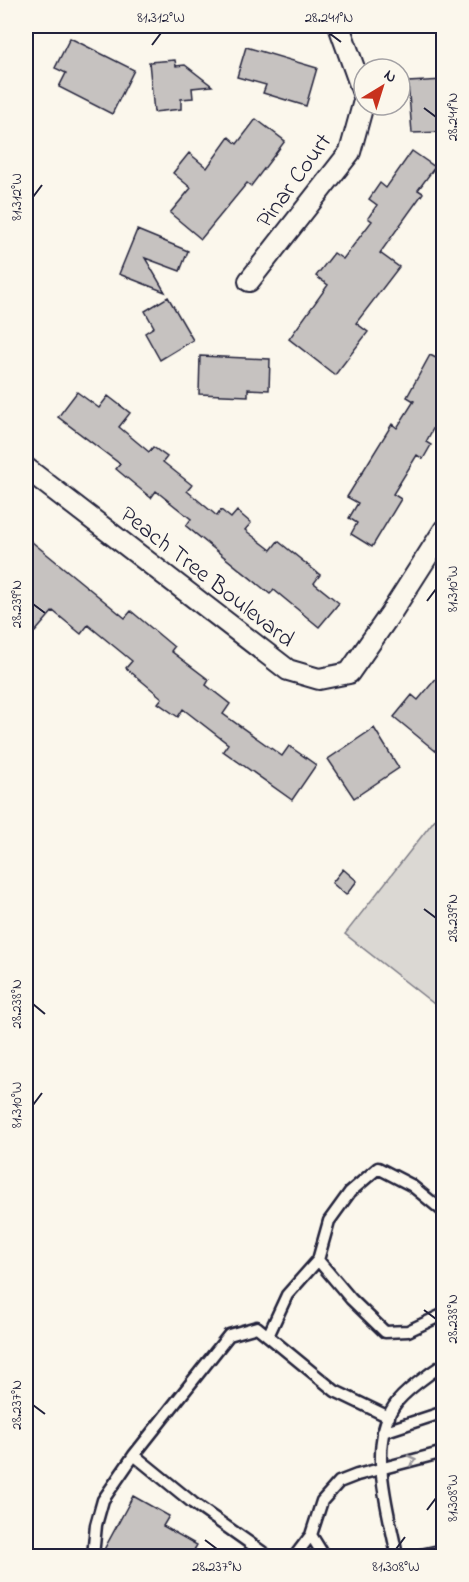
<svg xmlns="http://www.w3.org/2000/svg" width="469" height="1582" font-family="'Indie Flower',sans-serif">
  <rect width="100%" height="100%" fill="#fbf7ec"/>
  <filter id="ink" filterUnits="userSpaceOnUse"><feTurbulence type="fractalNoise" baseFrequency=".0167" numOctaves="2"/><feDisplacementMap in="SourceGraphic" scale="12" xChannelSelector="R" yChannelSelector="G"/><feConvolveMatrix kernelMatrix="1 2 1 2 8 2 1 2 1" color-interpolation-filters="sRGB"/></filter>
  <g filter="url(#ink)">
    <path fill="#dbd8d3" stroke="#7e7d87" stroke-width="1.5" d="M 443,809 L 443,1011 L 345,934 Z"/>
    <path fill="#c6c2c0" stroke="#22223b" stroke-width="1.5" d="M 70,38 L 134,70 L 112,114 L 59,87 L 66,73 L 55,68 Z
      M 246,47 L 317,68 L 306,106 L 263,93 L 266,85 L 237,77 Z
      M 175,60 L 176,66 L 185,65 L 212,86 L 192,88 L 193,98 L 181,99 L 181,109 L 154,112 L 149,62 Z
      M 444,80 L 444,132 L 412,133 L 408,82 Z
      M 256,119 L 285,141 L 251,186 L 247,183 L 201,239 L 170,213 L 191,188 L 173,173 L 189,153 L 207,168 L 229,137 L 237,144 Z
      M 412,151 L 435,167 L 418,190 L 423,193 L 380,253 L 399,267 L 356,323 L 368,332 L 335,375 L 289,339 L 328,285 L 316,276 L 334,253 L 343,259 L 372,221 L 368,218 L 377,205 L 369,199 L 380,183 L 386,188 Z
      M 137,230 L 188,251 L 180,271 L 145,258 L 165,292 L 119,274 Z
      M 168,297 L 193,340 L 160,360 L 145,333 L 154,327 L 145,311 Z
      M 430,355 L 444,362 L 444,408 L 426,442 L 431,445 L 423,459 L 417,455 L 393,494 L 401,499 L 372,547 L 351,534 L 357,523 L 349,518 L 358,503 L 347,497 L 392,424 L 397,428 L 414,401 L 407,397 Z
      M 200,356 L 270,359 L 269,390 L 248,389 L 248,396 L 199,394 Z
      M 77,392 L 99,408 L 108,396 L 130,413 L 119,427 L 149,452 L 153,447 L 167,457 L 163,462 L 192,485 L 187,491 L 217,516 L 221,510 L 231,518 L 237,511 L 251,523 L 245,530 L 271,550 L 278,541 L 320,575 L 314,583 L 339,603 L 319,627 L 274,590 L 270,594 L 186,526 L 191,519 L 156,491 L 151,498 L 116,469 L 120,464 L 58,417 Z
      M 26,537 L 125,618 L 131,611 L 174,647 L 171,651 L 209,680 L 206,685 L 230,704 L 223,714 L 282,756 L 289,746 L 316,765 L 292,800 L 223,751 L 228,744 L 183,709 L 178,717 L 158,703 L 162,698 L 126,668 L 132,661 L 88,625 L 81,634 L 53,611 L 35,632 L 26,624 Z
      M 444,669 L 444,758 L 394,717 L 412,695 L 418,700 Z
      M 374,728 L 399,768 L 354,798 L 328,759 Z
      M 343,869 L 357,881 L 346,895 L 332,883 Z
      M 133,1496 L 169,1516 L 163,1526 L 197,1545 L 190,1557 L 157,1557 L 143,1549 L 139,1557 L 100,1557 Z"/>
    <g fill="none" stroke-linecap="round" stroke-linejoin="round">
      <g stroke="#22223b" stroke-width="15">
        <path id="lane" d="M 318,1260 L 351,1299 L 385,1332 L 408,1331 L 444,1314
          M 268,1336 L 287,1295 L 318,1260 L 329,1221 L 350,1192 L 378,1168 L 411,1185 L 444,1212
          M 383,1432 L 444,1412
          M 311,1535 L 324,1556
          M 93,1556 L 96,1525 L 103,1500 L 134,1455
          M 268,1556 L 193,1503 L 134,1455 L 229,1335 L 257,1327 L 335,1391 L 389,1417
          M 295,1556 L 311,1535 L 322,1501 L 339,1482 L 357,1475 L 444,1452
          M 397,1556 C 389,1512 367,1447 394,1406 C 402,1393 430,1373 444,1364
          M 416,1556 L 444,1550"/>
      </g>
      <g stroke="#22223b" stroke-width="24">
        <path id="street" d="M 339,26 L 364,96
          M 249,281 L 350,152 L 364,101
          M 26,468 L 288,670 L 319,679 L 349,673 L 391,613 L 444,530"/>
      </g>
      <use href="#lane" stroke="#fbf7ec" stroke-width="10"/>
      <use href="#street" stroke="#fbf7ec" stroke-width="20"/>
    </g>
    <defs><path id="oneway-chevron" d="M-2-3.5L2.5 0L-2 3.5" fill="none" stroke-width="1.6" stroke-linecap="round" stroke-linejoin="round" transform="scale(1.5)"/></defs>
    <use stroke="#99979c" href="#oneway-chevron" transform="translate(412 1460) rotate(-14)"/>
  </g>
  <path fill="none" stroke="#22223b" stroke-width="2" d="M 329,33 L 341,42M 152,45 L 161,33M 424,108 L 436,117M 33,197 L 42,185M 427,601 L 436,589M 33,604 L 45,613M 424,909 L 436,918M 33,1004 L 45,1014M 33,1105 L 42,1093M 424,1310 L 436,1319M 33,1405 L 45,1414M 427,1510 L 436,1498M 205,1540 L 217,1549M 396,1549 L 405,1537"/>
  <g text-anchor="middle" stroke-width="5" stroke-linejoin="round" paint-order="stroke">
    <g font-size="24" fill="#22223b" stroke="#fbf7ec">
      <text transform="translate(293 180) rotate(-54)" y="8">Pinar Court</text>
      <text transform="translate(208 576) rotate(38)" y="8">Peach Tree Boulevard</text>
    </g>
  </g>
  <rect width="469" height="1582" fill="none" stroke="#fbf7ec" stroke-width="66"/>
  <g transform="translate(382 87) rotate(38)"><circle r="28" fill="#fbf7ec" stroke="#a4a2a5" stroke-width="1.5"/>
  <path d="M0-4.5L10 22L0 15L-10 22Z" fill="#c8321e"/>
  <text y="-9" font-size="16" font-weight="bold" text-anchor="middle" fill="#22223b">N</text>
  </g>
  <rect x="33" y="33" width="403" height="1516" fill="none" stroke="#22223b" stroke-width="2"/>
  <g font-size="15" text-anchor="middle" fill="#22223b">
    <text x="161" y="22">81.312°W</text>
    <text x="329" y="22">28.241°N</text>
    <text transform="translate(452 117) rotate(-90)" y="5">28.241°N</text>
    <text transform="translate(16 197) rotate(-90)" y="5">81.312°W</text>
    <text transform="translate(452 589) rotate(-90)" y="5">81.310°W</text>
    <text transform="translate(16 604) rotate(-90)" y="5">28.239°N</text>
    <text transform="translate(452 918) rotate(-90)" y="5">28.239°N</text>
    <text transform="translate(16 1004) rotate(-90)" y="5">28.238°N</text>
    <text transform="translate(16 1105) rotate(-90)" y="5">81.310°W</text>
    <text transform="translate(452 1319) rotate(-90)" y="5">28.238°N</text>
    <text transform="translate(16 1405) rotate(-90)" y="5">28.237°N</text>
    <text transform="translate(452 1498) rotate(-90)" y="5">81.308°W</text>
    <text x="217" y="1571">28.237°N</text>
    <text x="396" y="1571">81.308°W</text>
  </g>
</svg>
